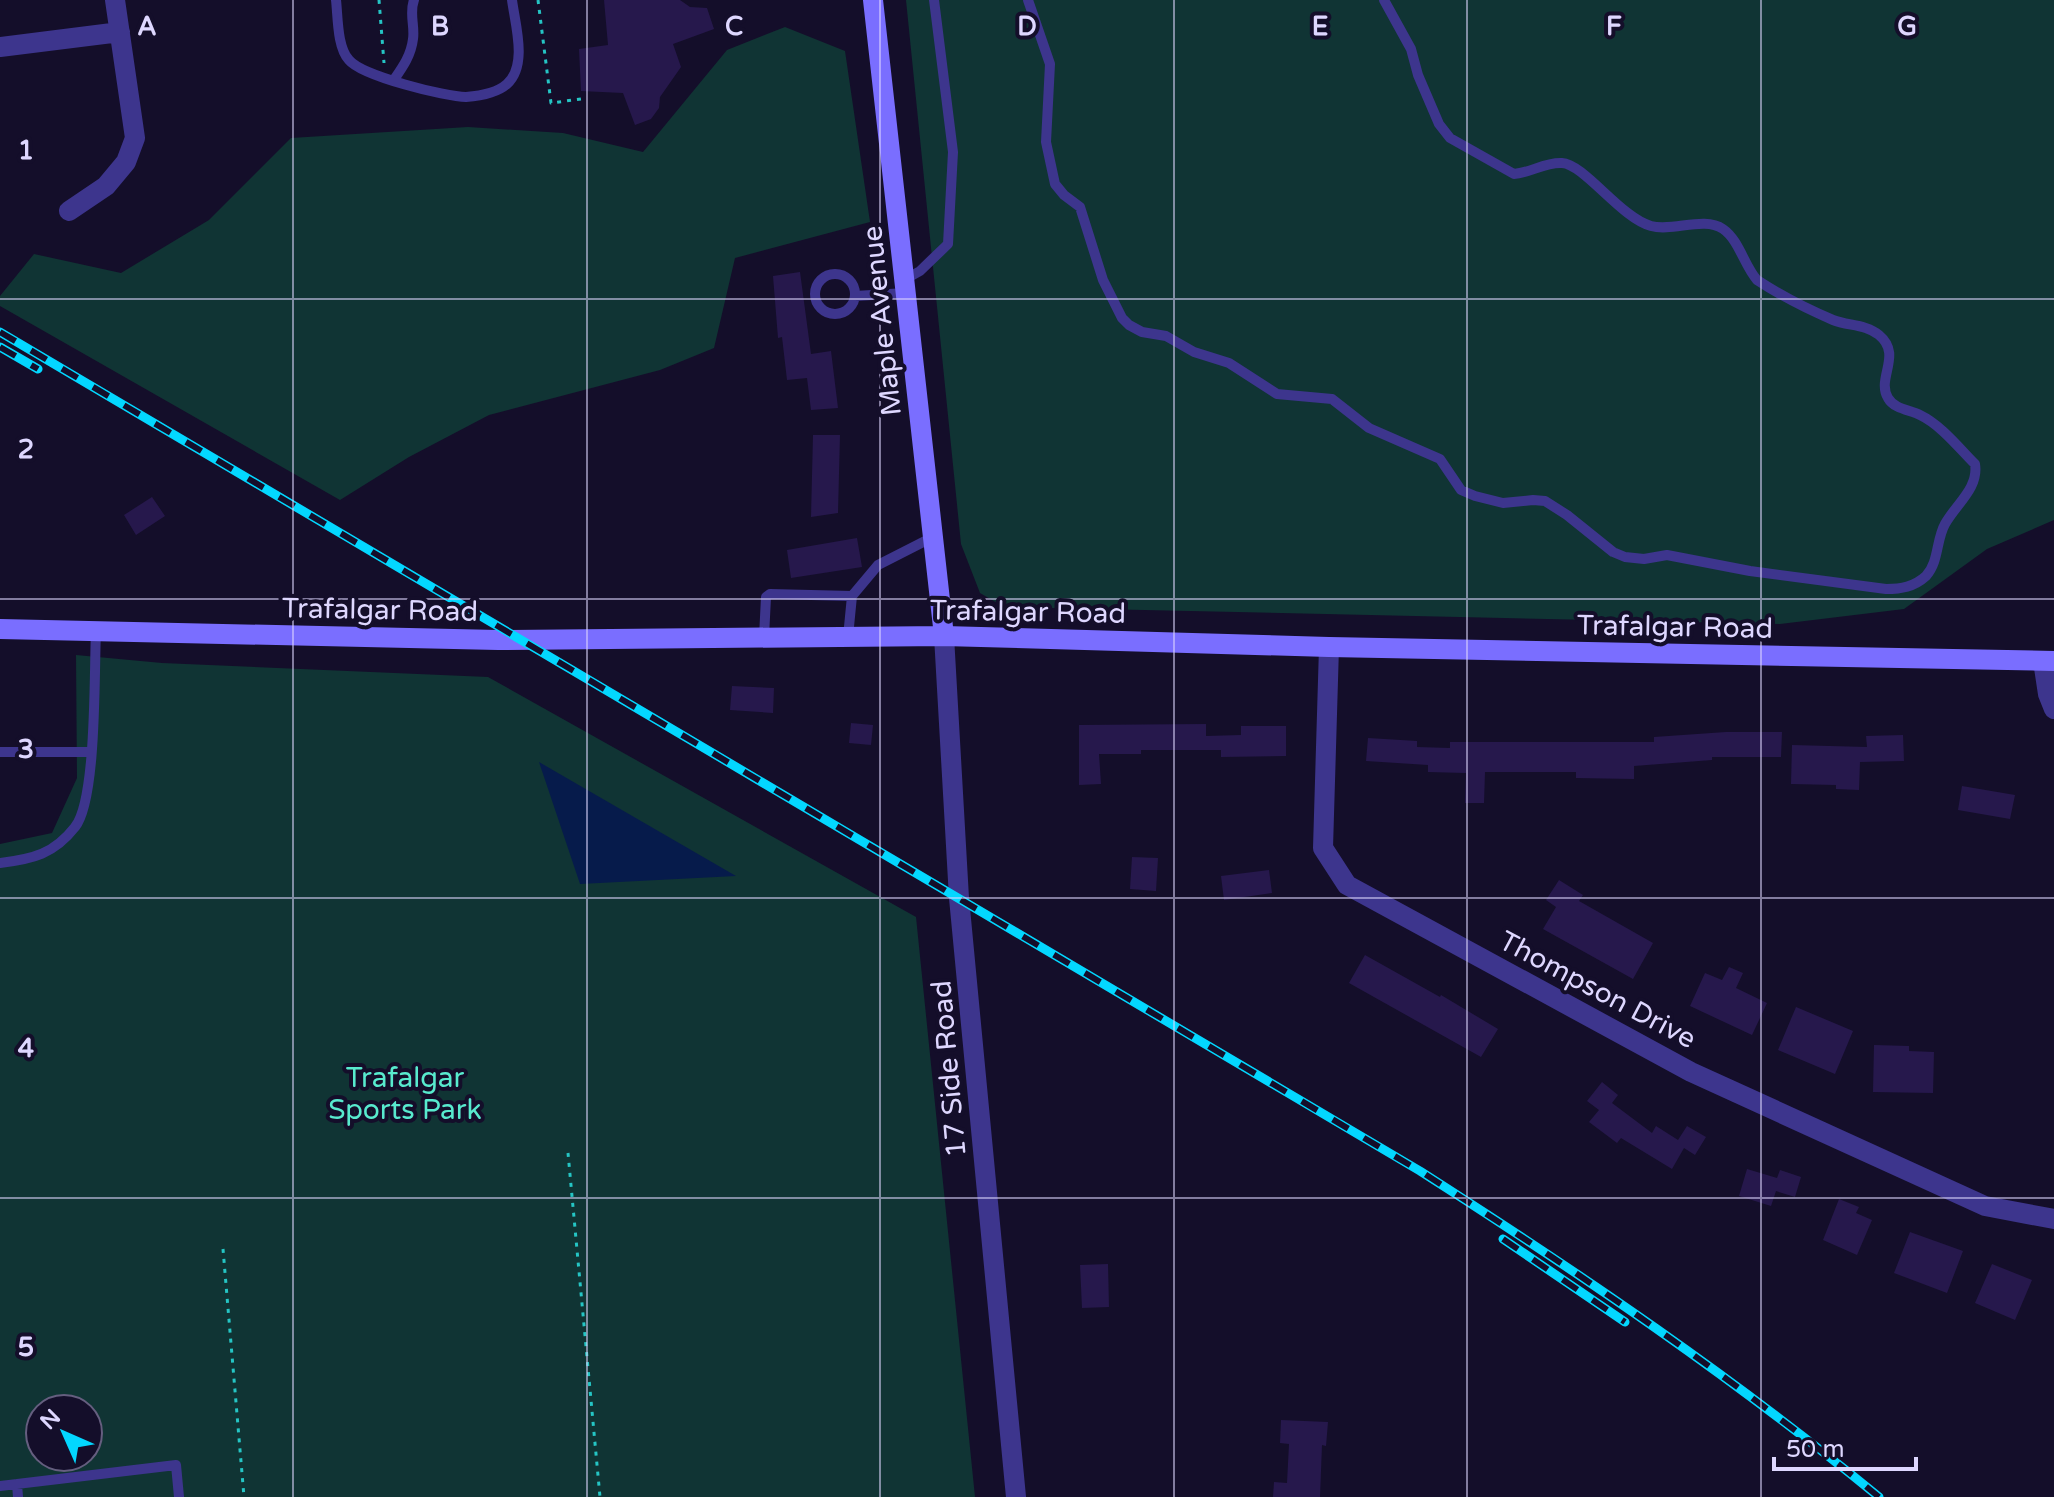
<svg xmlns="http://www.w3.org/2000/svg" width="2054" height="1497" font-family="'Varela Round',sans-serif">
  <rect width="100%" height="100%" fill="#140e2a"/>
  <path fill="#103434" fill-rule="evenodd" d="M 906,0 L 2054,0 L 2054,520 L 1987,549 L 1904,609 L 1780,624 L 1004,607 L 980,593 L 961,544 Z
    M 785,27 L 845,51 L 870,222 L 735,258 L 714,348 L 660,370 L 489,415 L 409,457 L 340,500 L 0,306 L 0,296 L 34,254 L 121,273 L 209,220 L 291,138 L 468,127 L 563,133 L 643,152 L 727,50 Z
    M 76,655 L 162,663 L 488,677 L 916,917 L 975,1497 L 0,1497 L 0,844 L 52,833 L 77,778 ZM 40,1409 L 88,1409 L 88,1457 L 40,1457 Z"/>
  <path fill="#061b4b" d="M 539,762 L 736,876 L 580,884 Z"/>
  <path fill="#26184c" d="M 604,0 L 680,0 L 690,7 L 707,8 L 714,29 L 673,44 L 681,67 L 660,97 L 659,108 L 651,119 L 635,125 L 623,93 L 581,91 L 579,49 L 608,45 Z
    M 800,272 L 811,354 L 831,351 L 838,408 L 811,410 L 807,378 L 787,380 L 782,337 L 778,338 L 773,276 Z
    M 813,435 L 840,435 L 838,513 L 811,517 Z
    M 152,497 L 165,516 L 136,535 L 124,515 Z
    M 857,538 L 862,567 L 791,578 L 787,550 Z
    M 732,686 L 774,688 L 773,713 L 730,710 Z
    M 851,723 L 873,725 L 871,745 L 849,743 Z
    M 1206,724 L 1206,736 L 1241,735 L 1241,726 L 1286,726 L 1286,756 L 1221,757 L 1221,750 L 1141,750 L 1141,754 L 1099,754 L 1101,784 L 1079,785 L 1079,725 Z
    M 1726,732 L 1782,732 L 1781,757 L 1712,757 L 1712,760 L 1634,766 L 1634,779 L 1576,778 L 1576,772 L 1485,772 L 1484,803 L 1465,803 L 1466,773 L 1428,772 L 1428,765 L 1366,761 L 1368,738 L 1417,741 L 1417,747 L 1450,748 L 1450,742 L 1654,742 L 1654,737 Z
    M 1903,735 L 1904,761 L 1860,762 L 1859,790 L 1836,789 L 1836,785 L 1791,784 L 1792,745 L 1867,747 L 1866,736 Z
    M 1962,786 L 2015,795 L 2010,819 L 1958,810 Z
    M 1132,857 L 1158,858 L 1156,891 L 1130,889 Z
    M 1269,870 L 1272,893 L 1224,900 L 1221,876 Z
    M 1559,880 L 1583,895 L 1579,901 L 1653,943 L 1633,979 L 1543,929 L 1556,907 L 1546,900 Z
    M 1365,955 L 1440,997 L 1441,995 L 1498,1029 L 1481,1057 L 1349,983 Z
    M 1729,967 L 1743,973 L 1736,988 L 1767,1003 L 1752,1035 L 1690,1006 L 1705,973 L 1722,980 Z
    M 1796,1007 L 1853,1031 L 1835,1074 L 1778,1050 Z
    M 1874,1045 L 1909,1046 L 1909,1051 L 1934,1052 L 1933,1093 L 1873,1092 Z
    M 1602,1082 L 1618,1095 L 1612,1103 L 1652,1133 L 1656,1126 L 1678,1140 L 1687,1126 L 1706,1137 L 1695,1155 L 1684,1148 L 1672,1169 L 1621,1138 L 1617,1143 L 1589,1122 L 1599,1110 L 1587,1101 Z
    M 1747,1169 L 1777,1178 L 1780,1170 L 1801,1177 L 1795,1197 L 1776,1191 L 1771,1206 L 1739,1196 Z
    M 1839,1199 L 1859,1207 L 1856,1213 L 1872,1220 L 1857,1255 L 1823,1240 Z
    M 1910,1232 L 1963,1251 L 1947,1293 L 1894,1273 Z
    M 1108,1264 L 1109,1307 L 1082,1308 L 1080,1265 Z
    M 1992,1264 L 2032,1280 L 2015,1320 L 1975,1303 Z
    M 1281,1420 L 1328,1422 L 1326,1446 L 1322,1445 L 1320,1497 L 1273,1497 L 1274,1482 L 1287,1483 L 1289,1444 L 1280,1443 Z"/>
  <g fill="none" stroke-linecap="round" stroke-linejoin="round">
    <path stroke="#25c5c4" stroke-width="3" stroke-dasharray="4 6" stroke-linecap="butt" d="M 379,0 L 384,63
      M 538,0 L 551,103 L 581,99
      M 568,1153 L 600,1497
      M 223,1249 L 244,1497"/>
    <path stroke="#3d358d" stroke-width="10" d="M 336,0 C 338,17 337,47 349,60 C 362,76 446,97 466,97 C 479,96 497,93 507,84 C 528,65 515,24 512,0
      M 1028,0 L 1050,64 L 1046,142 L 1055,184 L 1064,195 L 1080,207 L 1103,280 L 1122,318 L 1129,325 L 1142,332 L 1166,336 L 1194,352 L 1229,363 L 1277,394 L 1332,399 L 1369,428 L 1440,459 L 1461,490 L 1475,496 L 1503,503 L 1533,500 L 1545,501 L 1567,515 L 1613,552 L 1625,557 L 1644,559 L 1667,555 L 1750,571 L 1886,589 C 1901,589 1914,587 1926,576 C 1939,562 1936,540 1945,524 C 1956,504 1979,488 1975,464 C 1959,448 1941,425 1920,415 C 1910,410 1894,409 1888,398 C 1876,378 1903,355 1879,335 C 1866,324 1848,326 1833,320 C 1807,309 1780,295 1757,280 C 1744,265 1739,240 1723,229 C 1704,216 1673,232 1651,226 C 1621,218 1584,164 1562,163 C 1545,162 1530,173 1514,174 L 1450,138 L 1439,124 L 1418,75 L 1411,49 L 1384,0
      M 393,81 C 402,68 411,56 413,39 C 415,26 409,13 414,0
      M815 294a20 20 0 1 1 40 0a20 20 0 1 1-40 0Z
      M 904,280 L 920,271 L 948,244 L 953,152 L 934,0
      M 855,296 L 906,293
      M 764,637 L 766,597 L 770,594 L 852,596
      M 848,637 L 852,596 L 878,565 L 933,537
      M 0,752 L 91,752
      M 0,863 C 33,859 54,854 75,827 C 97,800 94,671 96,631
      M 17,1484 L 18,1497
      M 0,1486 L 176,1465 L 179,1497"/>
    <path stroke="#3d358d" stroke-width="20" d="M 0,47 L 120,32
      M 69,211 L 106,186 L 126,162 L 135,138 L 115,0
      M 1329,647 L 1323,848 L 1347,885 L 1691,1072 L 1985,1206 L 2054,1219
      M 2043,661 L 2048,694 L 2054,709"/>
    <path stroke="#3d358d" stroke-width="20" d="M 944,636 L 959,898 L 1016,1497"/>
    <path stroke="#7a6eff" stroke-width="20" d="M 873,0 L 944,636
      M 0,629 L 498,640 L 944,636 L 1329,647 L 2054,661"/>
    <g stroke="#03d7ff" stroke-width="9">
      <path id="rail" d="M 0,332 L 1420,1171 C 1578,1272 1734,1378 1879,1497
        M 0,347 L 38,369
        M 1503,1239 L 1625,1322"/>
    </g>
    <use href="#rail" stroke="#140e2a" stroke-width="6" stroke-dasharray="18" stroke-linecap="butt"/>
  </g>
  <path fill="none" stroke="#ded7ff" stroke-width="2" stroke-opacity="0.55" d="M 293,0 L 293,1497M 587,0 L 587,1497M 880,0 L 880,1497M 1174,0 L 1174,1497M 1467,0 L 1467,1497M 1761,0 L 1761,1497M 0,299 L 2054,299M 0,599 L 2054,599M 0,898 L 2054,898M 0,1198 L 2054,1198"/>
  <g text-anchor="middle" stroke-width="8" stroke-linejoin="round" paint-order="stroke">
    <g font-size="28" fill="#ded7ff" stroke="#140e2a">
      <text transform="translate(881 321) rotate(-96)" y="10">Maple Avenue</text>
      <text transform="translate(380 609) rotate(1)" y="10">Trafalgar Road</text>
      <text transform="translate(1028 611) rotate(1)" y="10">Trafalgar Road</text>
      <text transform="translate(1675 626) rotate(1)" y="10">Trafalgar Road</text>
      <text transform="translate(1598 989) rotate(28)" y="10">Thompson Drive</text>
      <text transform="translate(948 1069) rotate(-95)" y="10">17 Side Road</text>
    </g>
    <g font-size="28" fill="#58eace" stroke="#140e2a">
      <text x="405" y="1087">Trafalgar<tspan x="405" dy="32">Sports Park</tspan></text>
    </g>
  </g>
  <g font-size="26" text-anchor="middle" font-weight="bold" fill="#ded7ff" stroke="#140e2a" stroke-width="8" stroke-linejoin="round" paint-order="stroke">
    <text x="147" y="35">A</text>
    <text x="440" y="35">B</text>
    <text x="734" y="35">C</text>
    <text x="1027" y="35">D</text>
    <text x="1320" y="35">E</text>
    <text x="1614" y="35">F</text>
    <text x="1907" y="35">G</text>
    <text x="26" y="159">1</text>
    <text x="26" y="458">2</text>
    <text x="26" y="758">3</text>
    <text x="26" y="1057">4</text>
    <text x="26" y="1356">5</text>
  </g>
  <g transform="translate(64 1433) rotate(315)"><circle r="38" fill="#140e2a" stroke="#655e7f" stroke-width="2"/>
  <path d="M0-6L14 30L0 20L-14 30Z" fill="#03d7ff"/>
  <text y="-12" font-size="22" font-weight="bold" text-anchor="middle" fill="#ded7ff">N</text>
  </g>
  <path d="M1774 1457v12h142v-12" fill="none" stroke="#ded7ff" stroke-width="4"/>
  <text x="1786" y="1457" font-size="24" fill="#ded7ff" stroke="#140e2a" stroke-width="6" paint-order="stroke">50 m</text>
</svg>
